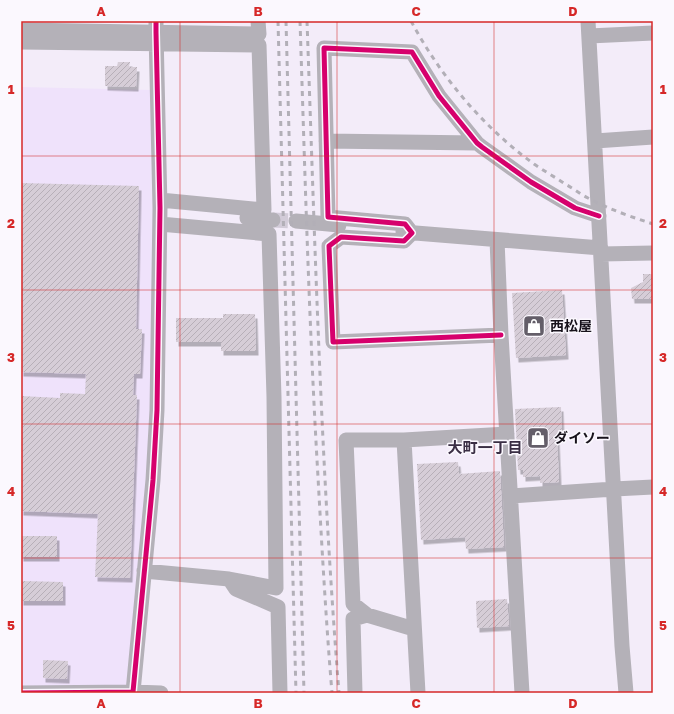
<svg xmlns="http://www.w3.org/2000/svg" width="674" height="714" font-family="'Golos Text','Noto Sans JP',sans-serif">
  <defs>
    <pattern id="building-hatch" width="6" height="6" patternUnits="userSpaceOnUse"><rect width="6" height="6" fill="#d6cdd7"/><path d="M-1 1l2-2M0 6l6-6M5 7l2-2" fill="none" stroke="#b7afb8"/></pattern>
    <filter id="shadow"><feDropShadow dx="2.5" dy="4.5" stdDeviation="0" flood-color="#0004"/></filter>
  </defs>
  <rect width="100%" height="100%" fill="#f3ecf9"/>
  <path fill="#efe2fb" d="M 21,87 L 152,90 L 154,406 L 130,688 L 21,689 Z"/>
  <path fill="url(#building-hatch)" filter="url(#shadow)" d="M 118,62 L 130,62 L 129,67 L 137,67 L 136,87 L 105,86 L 105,66 L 117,66 Z
    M 21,183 L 139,186 L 136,329 L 142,329 L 140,374 L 134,374 L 133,395 L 137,395 L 130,578 L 95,577 L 98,514 L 21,511 L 21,396 L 60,398 L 60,393 L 85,394 L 86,374 L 21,372 Z
    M 643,274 L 653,274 L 653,299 L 632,299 L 631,288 L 643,282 Z
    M 562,290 L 566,355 L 516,358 L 512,293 Z
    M 223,314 L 255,314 L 256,351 L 221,351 L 221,342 L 176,342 L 176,318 L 223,318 Z
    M 561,407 L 562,437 L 557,438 L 559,482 L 540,483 L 540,476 L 523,477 L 523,470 L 518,470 L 515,409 Z
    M 458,462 L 459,474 L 500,471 L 504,547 L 466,549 L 465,537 L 421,540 L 417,464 Z
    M 21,536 L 57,536 L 57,557 L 21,557 Z
    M 21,581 L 63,582 L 63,601 L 21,601 Z
    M 507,599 L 509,626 L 477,628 L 476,601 Z
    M 43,660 L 68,661 L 67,679 L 43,678 Z"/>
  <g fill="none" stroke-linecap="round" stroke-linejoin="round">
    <path stroke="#d2cbd8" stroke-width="15" stroke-dasharray="15 8" stroke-linecap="butt" d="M 273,220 L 296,221"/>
    <path stroke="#b4b1b8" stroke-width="15" d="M 588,21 L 622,646 L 626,693
      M 21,30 L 259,34 L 258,21
      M 589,36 L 653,33
      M 21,42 L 259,45 L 264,210 L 160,200
      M 326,141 L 477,143
      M 595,141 L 653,137
      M 247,218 L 273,220
      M 296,221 L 339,225
      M 403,232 L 601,248
      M 497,240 L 501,335 L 522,693
      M 601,254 L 653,253
      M 501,335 L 333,342 L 329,246 L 341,237 L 404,241 L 412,233 L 405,224 L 328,217 L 324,48 L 412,52 L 439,96 L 477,143 L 482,147 L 531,182 L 575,208 L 599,216
      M 404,440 L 418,693
      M 511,496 L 614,489 L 653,487
      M 144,571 L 229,579 L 276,588 L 274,397 L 269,234 L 160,224
      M 230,580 L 236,589 L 278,607 L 280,693
      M 367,615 L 353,604 L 346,440 L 404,440 L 507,434
      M 133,692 L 161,693
      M 21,693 L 133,692 L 153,480 L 157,410 L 160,208 L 156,32 L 156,21
      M 355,693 L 353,619 L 367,615 L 414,629"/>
    <path stroke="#b2afb7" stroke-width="3" stroke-dasharray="5 5" stroke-linecap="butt" d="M 278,21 L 296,693
      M 286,21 L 304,693
      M 300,21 C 305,173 309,325 318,477 C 322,549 326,621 332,693
      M 307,21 C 315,245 321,469 339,693
      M 411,21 C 441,77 483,127 534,164 C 544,171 555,177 565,184 C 573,188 580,194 588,198 C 608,209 632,217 653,224"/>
    <g stroke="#fbf8fe" stroke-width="8">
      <path id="cycleway" d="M 501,335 L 333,342 L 329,246 L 341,237 L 404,241 L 412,233 L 405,224 L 328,217 L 324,48 L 412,52 L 439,96 L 477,143 L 482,147 L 531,182 L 575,208 L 599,216
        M 21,693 L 133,692 L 153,480 L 157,410 L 160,208 L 156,32 L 156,21"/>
    </g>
    <use href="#cycleway" stroke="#d6006c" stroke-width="5"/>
  </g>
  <path fill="none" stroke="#d62828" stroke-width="1" stroke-opacity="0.55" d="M 180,21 L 180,693M 337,21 L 337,693M 494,21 L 494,693M 21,156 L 653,156M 21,290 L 653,290M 21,424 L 653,424M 21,558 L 653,558"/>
  <defs>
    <g id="shop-square" transform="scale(1.15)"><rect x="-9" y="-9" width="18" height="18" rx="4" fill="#645e69" stroke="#fbf8fe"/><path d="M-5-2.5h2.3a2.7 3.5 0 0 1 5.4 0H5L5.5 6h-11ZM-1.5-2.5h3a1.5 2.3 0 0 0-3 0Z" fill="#fff"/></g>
  </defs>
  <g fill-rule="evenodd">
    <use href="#shop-square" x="534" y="326"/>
    <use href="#shop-square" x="538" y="438"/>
  </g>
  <g text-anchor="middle" stroke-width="3" stroke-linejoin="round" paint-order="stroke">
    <g font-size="14" font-weight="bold" fill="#17121b" stroke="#fbf8fe" text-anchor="start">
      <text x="550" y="331">西松屋</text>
      <text x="554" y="443">ダイソー</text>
    </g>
    <g font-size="15" font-weight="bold" fill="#3a2e44" stroke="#fbf8fe">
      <text x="485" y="453">大町一丁目</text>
    </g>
  </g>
  <rect width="674" height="714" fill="none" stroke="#fbf8fe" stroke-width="44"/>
  <rect x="22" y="22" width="630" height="670" fill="none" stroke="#d62828" stroke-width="1.5"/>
  <g font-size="13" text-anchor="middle" font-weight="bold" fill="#d62828">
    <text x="101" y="16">A</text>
    <text x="258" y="16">B</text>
    <text x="416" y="16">C</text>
    <text x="573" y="16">D</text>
    <text x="11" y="94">1</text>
    <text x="663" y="94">1</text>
    <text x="11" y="228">2</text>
    <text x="663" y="228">2</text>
    <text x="11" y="362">3</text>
    <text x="663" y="362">3</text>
    <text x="11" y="496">4</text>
    <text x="663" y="496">4</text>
    <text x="11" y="630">5</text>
    <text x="663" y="630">5</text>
    <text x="101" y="708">A</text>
    <text x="258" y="708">B</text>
    <text x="416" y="708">C</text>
    <text x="573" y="708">D</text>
  </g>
</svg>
